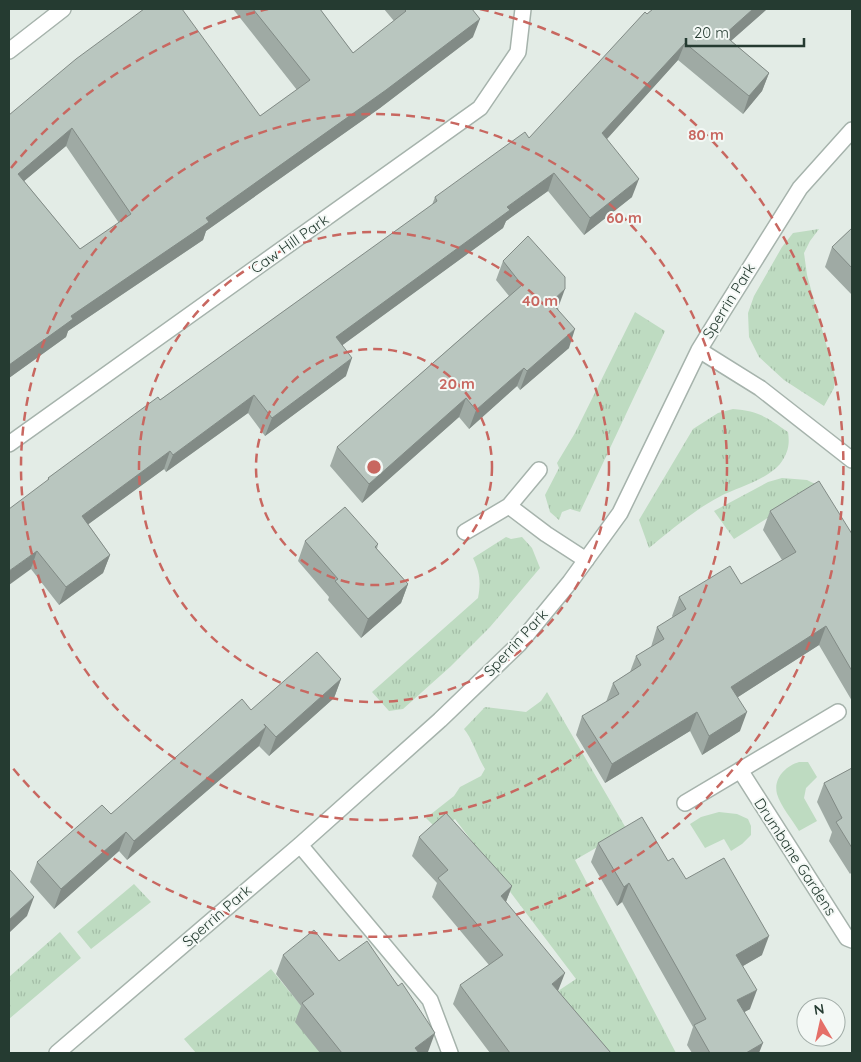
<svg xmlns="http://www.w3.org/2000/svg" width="861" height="1062" font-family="Quicksand,sans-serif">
  <defs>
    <pattern id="grass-tufts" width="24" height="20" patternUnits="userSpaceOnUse" patternTransform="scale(1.25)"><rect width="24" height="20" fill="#bedbc1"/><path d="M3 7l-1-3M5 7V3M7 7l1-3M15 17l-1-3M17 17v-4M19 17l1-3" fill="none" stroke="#a3bda6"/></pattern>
  </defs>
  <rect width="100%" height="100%" fill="#e3ece6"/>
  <path fill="url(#grass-tufts)" d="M 819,229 L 810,241 L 804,253 L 807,275 L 835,376 L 834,388 L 824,406 L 784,380 L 759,357 L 749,337 L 748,313 L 754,296 L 782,247 L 793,233 Z
    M 635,312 L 665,331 L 580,512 L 570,509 L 562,512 L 559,520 L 550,512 L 545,495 L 559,468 L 557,463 L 575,433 Z
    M 733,409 C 758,411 767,417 788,432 C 790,445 788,453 780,464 C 765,481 738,487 719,497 C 694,510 671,530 649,548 L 639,520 L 693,429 L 718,413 Z
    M 782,478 L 807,480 L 819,486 L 734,539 L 714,511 L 768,482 Z
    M 506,537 L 511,539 L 522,537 L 532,548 L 540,568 L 490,627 L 450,667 L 403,709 L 389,711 L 372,692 L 478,598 C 481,582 480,573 473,558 Z
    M 547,692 L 627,830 L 575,860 L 676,1053 L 609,1053 L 558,991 L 576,979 L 455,819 L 439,831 L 426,818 L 454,796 L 460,787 L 481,776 L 485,769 C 477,756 473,740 464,729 L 485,707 L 526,712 L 541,701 Z
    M 134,884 L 151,902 L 91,949 L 77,932 Z
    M 60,932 L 81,958 L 9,1019 L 9,977 Z
    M 271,969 L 307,1013 L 320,1053 L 196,1053 L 184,1039 Z"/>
  <path fill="#bedbc1" d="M 799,762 L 808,762 L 817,777 L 806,788 L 804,798 L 817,821 L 799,831 C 793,821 780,805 777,794 C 773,778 786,766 799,762 Z
    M 719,812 L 737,814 L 748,819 L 751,826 L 751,835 L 742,844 L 731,851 L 724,839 L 705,848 L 690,824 L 701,817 Z"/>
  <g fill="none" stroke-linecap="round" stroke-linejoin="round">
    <g stroke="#a6b3ac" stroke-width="18">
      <path id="service" d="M 509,506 L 539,470
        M 465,532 L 509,506 L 546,534 L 586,560"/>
    </g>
    <g stroke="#a6b3ac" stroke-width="18">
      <path id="minor" d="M 9,51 L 63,9
        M 699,350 L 760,388 L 852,460
        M 9,444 L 480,108 L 518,52 L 523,9
        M 740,770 L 847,938 L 852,940
        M 685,803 L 838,712
        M 300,845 L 430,1000 L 450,1053
        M 57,1053 L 300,845 L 440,720 L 519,644 L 570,582 L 620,513 L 699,350 L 723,311 L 800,188 L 852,130"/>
    </g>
    <use href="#service" stroke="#fff" stroke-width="15"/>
    <use href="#minor" stroke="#fff" stroke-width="15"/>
  </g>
  <path fill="#9faaa4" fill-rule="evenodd" d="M 233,9 L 320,9 L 353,53 L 394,21 L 384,9 L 472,9 L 473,37 L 380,108 L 206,231 L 203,240 L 68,331 L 66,337 L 9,378 L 9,115 L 260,116 L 297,90 ZM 66,146 L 119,223 L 80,249 L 24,181 Z
    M 653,9 L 767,9 L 731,41 L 769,73 L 762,91 L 743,114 L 678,60 L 607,139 L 632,197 L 584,235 L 548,191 L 506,221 L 503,228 L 342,345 L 346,376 L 304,407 L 265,436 L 248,413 L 166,472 L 164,469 L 88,524 L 110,555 L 103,573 L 59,605 L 31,569 L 48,478 L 160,400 L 432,205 L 435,197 L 529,138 L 647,14 Z
    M 852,228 L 852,295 L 825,267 L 832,247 Z
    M 503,261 L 558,308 L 569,348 L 520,390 L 517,386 L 469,429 L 459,417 L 362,503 L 330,466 L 337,447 L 509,296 L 496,280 Z
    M 770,511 L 852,534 L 852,701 L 819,645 L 738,697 L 740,731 L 702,755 L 690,731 L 605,783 L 576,735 L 582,716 L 606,702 L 613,683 L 630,672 L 636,656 L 651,647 L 657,627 L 673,618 L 672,616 L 679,597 L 741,584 L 782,560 L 763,530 Z
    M 305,541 L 378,544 L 377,549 L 408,584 L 401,603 L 361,638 L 328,600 L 329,597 L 298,561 Z
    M 341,679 L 334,698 L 269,756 L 259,746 L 127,860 L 119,851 L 54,909 L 30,882 L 37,862 L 111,814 L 251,710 Z
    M 852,768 L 852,872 L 850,874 L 829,841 L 832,832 L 817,802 L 824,783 Z
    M 419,837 L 512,886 L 506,902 L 558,991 L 611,1053 L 490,1053 L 453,1004 L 460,985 L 489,965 L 432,897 L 437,883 L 412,856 Z
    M 598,843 L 668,861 L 762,955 L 743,966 L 750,1009 L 744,1012 L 759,1053 L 692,1053 L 687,1045 L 693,1027 L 622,902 L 617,906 L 591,862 Z
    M 283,955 L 339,961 L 398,986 L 428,1052 L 427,1053 L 320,1053 L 295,1022 L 301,1006 L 276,974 Z"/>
  <path fill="#828b86" d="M 753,9 L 767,9 L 717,53 L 724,35 Z
    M 480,19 L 473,37 L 380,108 L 206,231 L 203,240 L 68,331 L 66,337 L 9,378 L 9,365 L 71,316 Z
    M 685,43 L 678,60 L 596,151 L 602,133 Z
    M 769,73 L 762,91 L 743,114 L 749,96 Z
    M 72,128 L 66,146 L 11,192 L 18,174 Z
    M 554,173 L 548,191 L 506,221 L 503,228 L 329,355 L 336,337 L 507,207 Z
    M 639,179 L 632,197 L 584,235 L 590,218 Z
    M 565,289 L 558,308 L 545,320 L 551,302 Z
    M 575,329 L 569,348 L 520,390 L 527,371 Z
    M 352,358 L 346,376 L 265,436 L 272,418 Z
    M 524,368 L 517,386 L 469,429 L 476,410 Z
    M 254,395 L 248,413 L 166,472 L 173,455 Z
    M 466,398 L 459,417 L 362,503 L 369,484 Z
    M 170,451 L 164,469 L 75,534 L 82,516 Z
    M 37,551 L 31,569 L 9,585 L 9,571 Z
    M 110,555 L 103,573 L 59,605 L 66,587 Z
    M 408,584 L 401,603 L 361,638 L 368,619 Z
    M 826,626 L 819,645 L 724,706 L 731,687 Z
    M 341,679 L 334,698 L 269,756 L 276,737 Z
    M 697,712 L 690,731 L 605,783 L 612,764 Z
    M 747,712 L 740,731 L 702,755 L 709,736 Z
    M 266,727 L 259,746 L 127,860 L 134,841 Z
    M 126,832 L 119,851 L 54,909 L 61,889 Z
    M 629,883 L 622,902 L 617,906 L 624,887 Z
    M 512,886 L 505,904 L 501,896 Z
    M 34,897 L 27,916 L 9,933 L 9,920 Z
    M 769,936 L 762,955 L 729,974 L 736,955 Z
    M 565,973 L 558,991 L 552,984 Z
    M 757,990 L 750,1009 L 730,1020 L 737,1000 Z
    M 435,1033 L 428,1052 L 427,1053 L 414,1053 L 415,1048 Z
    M 763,1043 L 759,1053 L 746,1053 Z"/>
  <path fill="#b9c6bf" stroke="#828b86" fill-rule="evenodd" d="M 144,9 L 182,9 L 260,116 L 310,80 L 253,9 L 320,9 L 353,53 L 406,11 L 404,9 L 472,9 L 480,19 L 386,90 L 206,218 L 209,222 L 71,316 L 73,319 L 9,365 L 9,115 L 76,59 ZM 72,128 L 131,214 L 80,249 L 18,174 Z
    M 653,9 L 753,9 L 724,35 L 769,73 L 749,96 L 685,43 L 602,133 L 639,179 L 590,218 L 554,173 L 507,207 L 510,210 L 336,337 L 352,358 L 311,389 L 272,418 L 254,395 L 173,455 L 170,451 L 82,516 L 110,555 L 66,587 L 37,551 L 9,571 L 9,509 L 49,479 L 48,478 L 158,397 L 160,400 L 437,201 L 435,197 L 525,132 L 529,138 L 645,12 L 647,14 Z
    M 852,228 L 852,268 L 832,247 Z
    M 528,236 L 565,277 L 565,289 L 551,302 L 575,329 L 527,371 L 524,368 L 476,410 L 466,398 L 369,484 L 337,447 L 522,285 L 503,261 Z
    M 819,481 L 852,534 L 852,671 L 826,626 L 731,687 L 747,712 L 709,736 L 697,712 L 612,764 L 582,716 L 619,694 L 613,683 L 641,665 L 636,656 L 664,639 L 657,627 L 686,609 L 679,597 L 730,566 L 741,584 L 796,552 L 770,511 Z
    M 345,507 L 378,544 L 375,547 L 408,584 L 368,619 L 335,581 L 338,579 L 305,541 Z
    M 317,652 L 341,679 L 276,737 L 264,724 L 266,727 L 134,841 L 126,832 L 61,889 L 37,862 L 102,805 L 111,814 L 242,699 L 251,710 Z
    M 852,768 L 852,848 L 836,822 L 842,818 L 824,783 Z
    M 446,813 L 512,886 L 501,896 L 565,973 L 552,984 L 611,1053 L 510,1053 L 460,985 L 503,955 L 438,878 L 448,870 L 419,837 Z
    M 642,817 L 668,861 L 673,858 L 686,879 L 724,858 L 769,936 L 736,955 L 757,990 L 737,1000 L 763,1043 L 746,1053 L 710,1053 L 694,1025 L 706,1019 L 629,883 L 624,887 L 598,843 Z
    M 10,870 L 34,897 L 9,920 L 9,872 Z
    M 314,930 L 339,961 L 367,941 L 398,986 L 402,983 L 435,1033 L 415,1048 L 419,1053 L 342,1053 L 302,1003 L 314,994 L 283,955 Z"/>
  <g fill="none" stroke="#c86760" stroke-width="2.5" stroke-dasharray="9 6">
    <circle cx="374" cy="467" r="118"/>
    <circle cx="374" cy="467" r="235"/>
    <circle cx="374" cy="467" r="353"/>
    <path d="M11 168A470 470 0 0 1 268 9M480 9A470 470 0 1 1 11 766"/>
  </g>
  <g text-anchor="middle" stroke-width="4" stroke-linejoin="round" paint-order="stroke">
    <g font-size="15" fill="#253b31" stroke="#f3f8f5">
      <text transform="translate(290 244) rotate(-35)" y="5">Caw Hill Park</text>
      <text transform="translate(729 301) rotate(-58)" y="5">Sperrin Park</text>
      <text transform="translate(516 643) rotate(-47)" y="5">Sperrin Park</text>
      <text transform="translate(795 857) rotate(57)" y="5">Drumbane Gardens</text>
      <text transform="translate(217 916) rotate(-41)" y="5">Sperrin Park</text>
    </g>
  </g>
  <circle cx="374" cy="467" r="8" fill="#c86760" stroke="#f3f8f5" stroke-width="2.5"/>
  <g font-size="15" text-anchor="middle" font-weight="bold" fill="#c86760" stroke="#f3f8f5" stroke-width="4" stroke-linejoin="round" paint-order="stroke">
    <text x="706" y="140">80 m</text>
    <text x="624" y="223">60 m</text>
    <text x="540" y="306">40 m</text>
    <text x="457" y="389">20 m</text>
  </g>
  <rect width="861" height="1062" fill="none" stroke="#253b31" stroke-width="20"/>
  <g transform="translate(821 1022) rotate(351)"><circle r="24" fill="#f3f8f5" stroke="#a1aca7"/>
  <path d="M0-4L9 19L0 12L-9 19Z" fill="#e56f68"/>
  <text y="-8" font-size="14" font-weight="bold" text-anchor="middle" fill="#253b31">N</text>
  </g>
  <path d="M686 38v8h118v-8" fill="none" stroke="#253b31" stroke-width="2.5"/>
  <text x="694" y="38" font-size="15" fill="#253b31" stroke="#f3f8f5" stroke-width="4" paint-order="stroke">20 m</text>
</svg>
